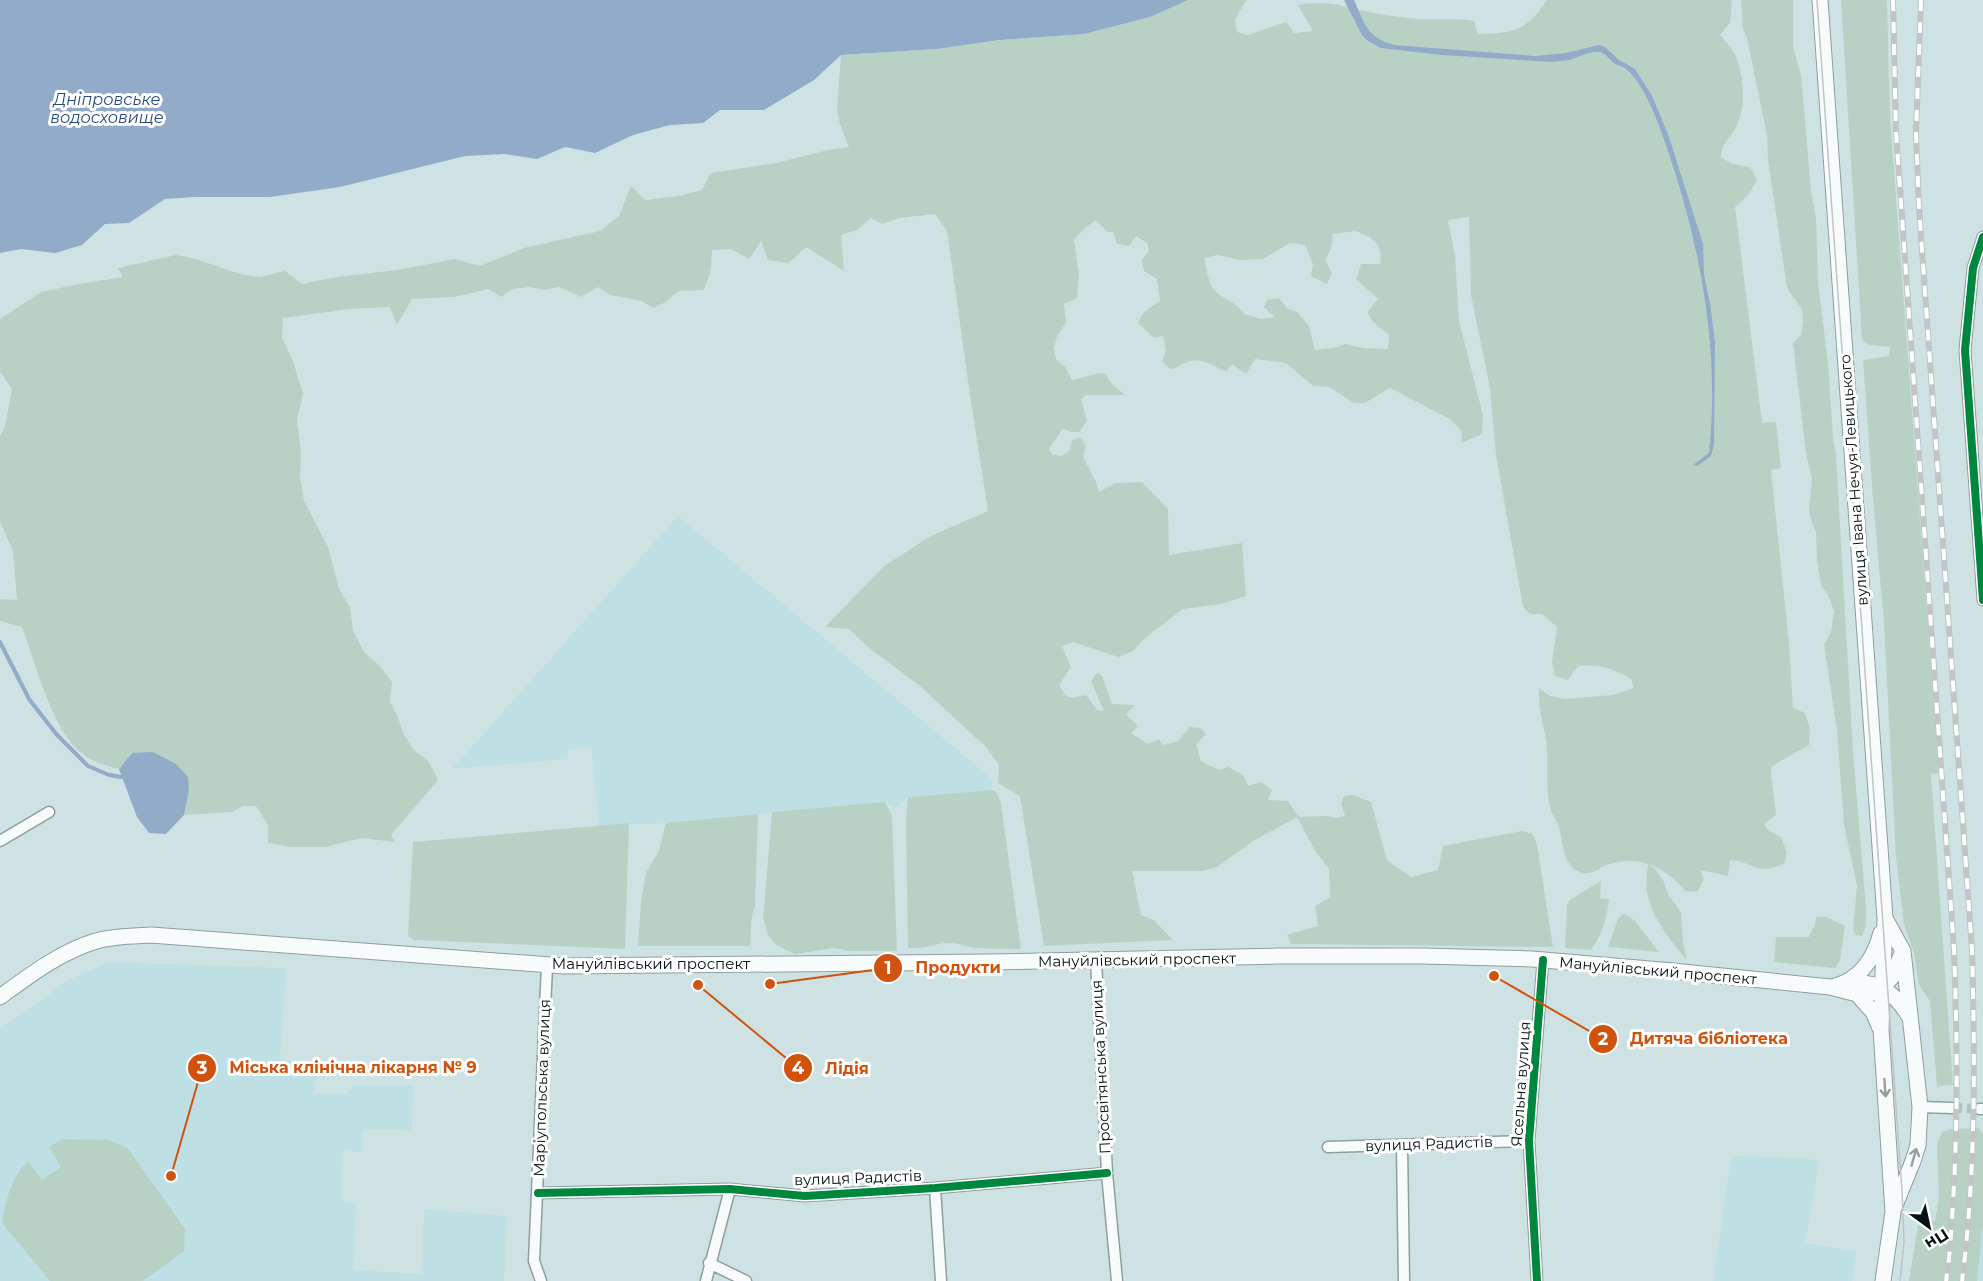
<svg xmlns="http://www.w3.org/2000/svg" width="1983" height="1281" font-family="Montserrat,sans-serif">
  <rect width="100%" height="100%" fill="#cee2e4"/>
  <path fill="#bee0e5" d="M 678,516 L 992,779 L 992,790 L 908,797 L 896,808 L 885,802 L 666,823 L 599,826 L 591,748 L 568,749 L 568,759 L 452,769 Z
    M 108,962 L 286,968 L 280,1060 L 316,1064 L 314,1093 L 346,1094 L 353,1086 L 413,1086 L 412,1130 L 363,1129 L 362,1152 L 343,1151 L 341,1201 L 356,1203 L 353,1270 L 422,1274 L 424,1209 L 507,1216 L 504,1281 L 0,1281 L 0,1029 L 69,980 Z
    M 1731,1156 L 1807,1158 L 1819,1162 L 1805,1243 L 1857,1251 L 1852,1281 L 1713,1281 Z
    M 1983,1223 L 1983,1281 L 1977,1281 Z"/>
  <path fill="#b7d2c5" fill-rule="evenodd" d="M 1188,0 L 1246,0 L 1235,20 L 1237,32 L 1248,35 L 1286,22 L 1294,33 L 1313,31 L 1298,5 C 1328,0 1338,5 1366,11 C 1382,15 1401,17 1418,19 C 1436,20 1455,18 1474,21 L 1478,34 C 1515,33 1526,31 1547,0 L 1732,0 L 1730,23 L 1720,35 C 1725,41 1731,47 1735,54 C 1744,75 1747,109 1735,129 C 1728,141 1722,142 1721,157 L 1732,164 L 1750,167 L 1757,180 L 1749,194 L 1735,207 L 1762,423 L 1776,422 L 1781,468 L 1771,470 L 1789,643 L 1793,708 L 1805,713 L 1810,729 L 1809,745 L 1772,766 L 1771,774 L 1776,815 L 1764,824 L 1769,831 L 1781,837 L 1787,853 L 1784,864 C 1753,876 1756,862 1730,860 L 1728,876 L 1700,870 L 1704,879 L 1697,892 L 1685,891 C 1666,867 1639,855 1609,864 C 1600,867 1593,875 1583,873 C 1563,869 1563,843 1559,827 C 1557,821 1553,816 1551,811 C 1544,786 1550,758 1545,733 C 1541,717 1538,704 1539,688 L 1550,696 L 1565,699 L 1613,695 L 1634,688 L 1631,679 C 1613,668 1598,664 1578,666 L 1568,680 L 1555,676 L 1552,662 L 1557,627 L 1542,614 L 1530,614 L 1523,607 L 1496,455 L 1490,388 L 1471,295 L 1469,217 L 1448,220 L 1455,256 L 1459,321 L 1483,415 L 1482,434 L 1461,443 L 1462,432 L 1450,419 L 1390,388 L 1365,403 L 1354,403 L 1329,387 L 1313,386 L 1286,363 L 1255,359 L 1246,374 L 1232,364 L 1226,372 C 1214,366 1201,357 1187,362 C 1180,364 1178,369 1170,369 L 1162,361 L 1166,350 L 1163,336 L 1154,338 L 1138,323 C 1142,312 1150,307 1160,301 L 1157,279 L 1144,271 L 1142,260 L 1149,251 L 1147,243 L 1136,236 L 1129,246 L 1117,244 L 1113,232 L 1107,232 L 1096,220 L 1086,227 L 1074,240 L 1079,275 L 1077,298 L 1064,304 L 1066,323 L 1057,336 L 1054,348 L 1056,359 L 1065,367 L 1072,380 C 1084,378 1093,373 1105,373 L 1110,382 L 1125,395 L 1086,395 L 1081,399 L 1087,421 L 1079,432 L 1071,432 L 1063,428 L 1049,449 L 1052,454 L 1061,456 L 1069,451 L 1072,441 L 1080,437 L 1086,446 L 1083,457 L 1096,482 L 1099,492 L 1115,483 L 1142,482 L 1168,509 L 1169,555 L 1242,543 L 1246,596 L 1221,604 L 1183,609 L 1145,638 L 1133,651 L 1118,657 L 1073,642 L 1062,646 L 1071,667 L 1059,685 L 1066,696 L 1073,698 L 1086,695 L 1097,710 L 1104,711 L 1091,681 L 1097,673 L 1102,676 L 1112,704 L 1135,705 L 1126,714 L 1138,726 L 1131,733 L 1148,744 L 1159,739 L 1162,745 L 1178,741 L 1190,727 L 1201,728 L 1206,734 L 1196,744 L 1201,761 L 1219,770 L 1228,767 L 1243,775 L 1248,786 L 1261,782 L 1272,790 L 1268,800 L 1288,801 L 1298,817 L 1325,816 L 1337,818 L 1345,816 L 1341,804 L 1344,796 L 1353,795 L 1371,802 L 1387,860 L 1411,877 L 1438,870 L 1443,846 L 1522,831 L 1532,834 L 1537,844 L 1553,947 L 1291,944 L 1287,935 L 1318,926 L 1315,906 L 1330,897 L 1329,869 L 1316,852 L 1297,817 L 1253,841 L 1217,867 L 1202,871 L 1132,871 L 1141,915 L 1154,920 L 1173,940 L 1044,946 L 1020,796 L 998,783 L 999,765 L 986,747 L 921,687 L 868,647 L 849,629 L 825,627 L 883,567 L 929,537 L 988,511 L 971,402 L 947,231 L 935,214 L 899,218 L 882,224 L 871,218 L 857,230 L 841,235 L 844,271 L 806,247 L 789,263 L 768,260 L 761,241 L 749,259 L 731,249 L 712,250 L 711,269 L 704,290 L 679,291 L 666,302 L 653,308 L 642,301 L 610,295 L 598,287 L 581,297 L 559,287 L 545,290 L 530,287 L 512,289 L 501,297 L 488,289 L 454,297 L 412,299 L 397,325 L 390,307 L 349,309 L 283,318 L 282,337 L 293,361 L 303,394 L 297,420 L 301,451 L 300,477 L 304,501 L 328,547 L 339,588 L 350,608 L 353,631 L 364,652 L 380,666 L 392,682 L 390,702 L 397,715 L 404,735 L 414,750 L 429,762 L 438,780 L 391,835 L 395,842 L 362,838 L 326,847 L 292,847 L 268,843 L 268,825 L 256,806 L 243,806 L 232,812 L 184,815 L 189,790 L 132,753 L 119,769 C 107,766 95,763 84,755 C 53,734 35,662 22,627 L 0,621 L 0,599 L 17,600 L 13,551 L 0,522 L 0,436 L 5,426 L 12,389 L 0,371 L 0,319 L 41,292 L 79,284 L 123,277 L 118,268 L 176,255 L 196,259 L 240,274 L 260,277 L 285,271 L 302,284 L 337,277 L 397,270 L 455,259 L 480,266 L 524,248 L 600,231 L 619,216 L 631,186 L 645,200 L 679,196 L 702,190 L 711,173 L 776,163 L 828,150 L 849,147 L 839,121 L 837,110 L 841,55 L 937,49 L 999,40 L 1084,34 L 1150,17 ZM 1356,231 C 1374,239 1383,242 1380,264 L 1361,264 L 1356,279 L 1378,299 L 1367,312 L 1373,322 L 1389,335 L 1388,349 L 1363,348 L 1345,344 L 1334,348 L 1315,350 L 1309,326 L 1297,312 L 1288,309 L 1279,298 L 1267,300 L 1264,307 L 1274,317 L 1261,319 L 1244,314 C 1235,300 1223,300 1214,290 C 1208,282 1206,267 1204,258 L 1217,255 L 1240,260 L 1263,259 L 1290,243 L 1305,245 L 1313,264 L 1311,276 L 1327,284 L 1332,273 L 1325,260 L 1331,249 L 1333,234 Z
    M 1741,0 L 1793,0 L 1793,47 L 1801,75 L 1811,190 L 1816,218 L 1818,282 L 1828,364 L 1833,437 L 1836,455 L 1853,752 L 1866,907 L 1866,926 L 1862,936 L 1856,935 L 1853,930 L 1857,886 L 1844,825 L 1837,730 L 1824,645 L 1831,632 L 1834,611 L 1828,595 L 1821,585 L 1817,560 L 1816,532 L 1811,521 L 1809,508 L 1812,479 L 1806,454 L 1793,343 L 1801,335 L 1803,322 L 1802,309 L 1787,288 L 1768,160 L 1767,135 L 1747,38 L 1743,29 Z
    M 1841,0 L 1887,0 L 1890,117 L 1939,773 L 1931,774 L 1953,1085 L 1937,1086 L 1930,1001 L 1919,985 L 1914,953 L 1904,924 L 1896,858 L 1884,623 L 1873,500 L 1863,360 L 1889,356 L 1890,347 L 1870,345 L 1862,340 Z
    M 992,790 L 997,793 L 1001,803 L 1021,949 C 1007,949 992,949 978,948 C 968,948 959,943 950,943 C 934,943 924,950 908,948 L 906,822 L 908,797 Z
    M 885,802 L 892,816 L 897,951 L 848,951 L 835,948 L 795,954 L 776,945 L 768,935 L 763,918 L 772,812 Z
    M 758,814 L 755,907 C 749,920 752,932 750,946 L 638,946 L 641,902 L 646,873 L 659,850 L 666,823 Z
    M 629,823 L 625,949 L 414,940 L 408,936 L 413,842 Z
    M 1648,863 L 1656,870 L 1664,882 L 1668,894 L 1681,912 L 1683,942 L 1687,960 C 1673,944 1652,918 1648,896 C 1645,886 1647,874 1648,863 Z
    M 1601,881 L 1600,898 L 1609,899 C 1608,916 1601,936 1591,950 L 1565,948 L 1567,905 L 1570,900 Z
    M 1625,914 L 1635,921 L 1659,952 L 1608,947 L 1618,919 L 1621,915 Z
    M 1816,917 L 1826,917 L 1845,926 L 1840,961 L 1835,968 L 1774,962 L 1776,937 L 1809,937 L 1815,925 Z
    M 1979,1128 L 1983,1135 L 1983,1223 L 1977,1281 L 1909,1281 L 1919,1220 L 1935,1221 L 1939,1197 L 1937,1144 L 1942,1132 L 1950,1129 Z
    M 62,1139 L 109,1140 L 128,1148 L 185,1229 L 184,1251 L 143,1281 L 50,1281 L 2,1223 C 7,1197 10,1180 28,1161 L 42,1180 L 61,1167 L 49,1147 Z"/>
  <path fill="#91abc9" d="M 0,0 L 1188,0 L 1150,17 L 1084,34 L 999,40 L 937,49 L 841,55 L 814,80 L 764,110 L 720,110 L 703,123 L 670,125 L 633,135 L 595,153 L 565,147 L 537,159 L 505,154 L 465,156 L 340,187 L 270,197 L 194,197 L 165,199 L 129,223 L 105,224 L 82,245 L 55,253 L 21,249 L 0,253 Z
    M 1344,0 L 1354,0 C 1365,24 1366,37 1394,45 L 1535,56 L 1566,53 L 1599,45 L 1605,47 L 1619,60 L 1635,69 L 1652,96 L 1668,134 L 1703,244 L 1704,275 L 1710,303 L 1715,342 L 1714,445 L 1711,456 L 1697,466 L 1693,465 L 1709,453 C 1720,352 1701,249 1669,154 C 1661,130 1646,85 1626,69 C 1623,66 1618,66 1614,63 C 1609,60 1607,54 1600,52 C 1591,50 1579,57 1570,60 C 1564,61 1558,61 1552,62 L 1442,55 L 1381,48 L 1368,41 L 1362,35 Z
    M 153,752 L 176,764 L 188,777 L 189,790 L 184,815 L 166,834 L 149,833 L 137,817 L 119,769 L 132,753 Z"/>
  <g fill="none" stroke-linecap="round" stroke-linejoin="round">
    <path stroke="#91abc9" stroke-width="4" d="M 0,642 L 29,699 L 57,735 L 88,766 L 109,775 L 121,777"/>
    <path stroke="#b0c3c4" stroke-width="10" stroke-dasharray="10 5" stroke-linecap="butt" d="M 1952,1108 L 1979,1109"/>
    <g stroke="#8f9ea0" stroke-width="13">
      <path id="minor" d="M 1983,237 L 1973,268 L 1965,350 L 1983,600
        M 0,841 L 49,812
        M 1096,960 L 1107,1173 L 1117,1281
        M 1920,1107 L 1952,1108
        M 1979,1109 L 1983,1109
        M 1402,1146 L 1404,1281
        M 1328,1147 L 1529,1141
        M 935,1188 L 941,1281
        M 538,1193 L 730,1189 L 805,1196 L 935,1188 L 1107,1173
        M 709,1263 L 746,1281
        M 541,1281 L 534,1261 L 547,965
        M 706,1281 L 730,1189
        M 1537,1281 L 1529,1141 L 1543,960"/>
    </g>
    <g stroke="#8f9ea0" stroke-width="17">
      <path id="secondary" d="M 1820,0 L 1885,918 L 1881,1029 L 1893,1212 L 1883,1281
        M 1885,918 L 1903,951 L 1920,1107 L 1918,1145 L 1913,1161 L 1894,1208
        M 1847,984 C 1877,979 1895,992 1910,1018
        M 1832,987 C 1859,981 1874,959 1881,933
        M 1857,994 L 1873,1012 L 1880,1028
        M 0,997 C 30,975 60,952 96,941 C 113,936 133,936 151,935 L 564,966 L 990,962 L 1279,956 L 1423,956 L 1532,959 L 1673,971 L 1830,987 L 1857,994 L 1870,994 L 1883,987 L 1892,977 L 1903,951"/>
    </g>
    <use href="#minor" stroke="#f8fbfb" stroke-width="10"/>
    <use href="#secondary" stroke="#f8fbfb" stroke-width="15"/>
    <path stroke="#c0c5c5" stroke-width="1.5" d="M 1817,0 L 1902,1190 L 1904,1242 L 1900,1281"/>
    <g stroke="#c0c5c5" stroke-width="6">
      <path id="rail" d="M 1893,0 L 1896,132 L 1954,950 C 1957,1029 1958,1106 1954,1185 C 1952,1217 1951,1249 1946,1281
        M 1921,0 L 1916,133 L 1919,208 L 1972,950 C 1975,1060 1976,1171 1962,1281"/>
    </g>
    <use href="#rail" stroke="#fff" stroke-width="4" stroke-dasharray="11" stroke-linecap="butt"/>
    <g stroke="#fff" stroke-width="11">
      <path id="cycleway" d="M 1983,237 L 1973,268 L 1965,350 L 1983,600
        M 538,1193 L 730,1189 L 805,1196 L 935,1188 L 1107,1173
        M 1537,1281 L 1529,1141 L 1543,960"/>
    </g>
    <use href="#cycleway" stroke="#00873e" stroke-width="8"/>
  </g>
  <defs><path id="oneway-shaft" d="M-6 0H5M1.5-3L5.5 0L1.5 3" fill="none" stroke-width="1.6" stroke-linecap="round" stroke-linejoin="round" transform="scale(1.5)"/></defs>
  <g stroke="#979d9e">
    <use href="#oneway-shaft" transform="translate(1885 1088) rotate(86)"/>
    <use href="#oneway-shaft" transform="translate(1914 1157) rotate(-74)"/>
  </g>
  <g text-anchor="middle" stroke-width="6" stroke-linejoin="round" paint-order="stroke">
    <g font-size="15" fill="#051112" stroke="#fff">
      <text transform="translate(1854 480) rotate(-94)" y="5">вулиця Івана Нечуя-Левицького</text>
      <text transform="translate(1137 960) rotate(-1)" y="5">Мануйлівський проспект</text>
      <text x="651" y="969">Мануйлівський проспект</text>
      <text transform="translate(1658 971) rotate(5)" y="5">Мануйлівський проспект</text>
      <text transform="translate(1101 1067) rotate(-93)" y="5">Просвітянська вулиця</text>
      <text transform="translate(1521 1084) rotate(-86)" y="5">Ясельна вулиця</text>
      <text transform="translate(542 1088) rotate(-88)" y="5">Маріупольська вулиця</text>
      <text transform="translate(1429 1144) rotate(-2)" y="5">вулиця Радистів</text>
      <text transform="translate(858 1178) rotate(-2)" y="5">вулиця Радистів</text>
    </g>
    <g font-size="16" font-style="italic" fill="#264981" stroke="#fff">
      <text x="107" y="105">Дніпровське<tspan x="107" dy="18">водосховище</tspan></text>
    </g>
  </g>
  <path fill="none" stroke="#d1520d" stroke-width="2" d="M770 984L888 968M1494 976L1603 1039M171 1176L202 1068M698 985L798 1068"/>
  <g fill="#d1520d" stroke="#fff" stroke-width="2">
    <circle cx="770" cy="984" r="6"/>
    <circle cx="1494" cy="976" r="6"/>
    <circle cx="171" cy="1176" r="6"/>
    <circle cx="698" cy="985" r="6"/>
    <circle cx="888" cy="968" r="15"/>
    <circle cx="1603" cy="1039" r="15"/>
    <circle cx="202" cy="1068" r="15"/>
    <circle cx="798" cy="1068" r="15"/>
  </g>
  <g font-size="18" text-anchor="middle" font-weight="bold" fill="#fff">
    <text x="888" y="974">1</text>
    <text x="1603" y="1045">2</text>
    <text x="202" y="1074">3</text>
    <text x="798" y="1074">4</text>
  </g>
  <g font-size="16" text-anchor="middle" font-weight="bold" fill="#d1520d" stroke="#fff" stroke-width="6" stroke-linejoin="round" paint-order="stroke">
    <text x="958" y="973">Продукти</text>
    <text x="1709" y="1044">Дитяча бібліотека</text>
    <text x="353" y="1073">Міська клінічна лікарня № 9</text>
    <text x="847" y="1074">Лідія</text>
  </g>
  <g transform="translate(1929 1227) rotate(147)" stroke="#ffffff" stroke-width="4.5" paint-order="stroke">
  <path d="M0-4.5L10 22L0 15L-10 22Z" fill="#051112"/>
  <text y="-9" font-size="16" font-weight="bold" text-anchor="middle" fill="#051112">Пн</text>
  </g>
</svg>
